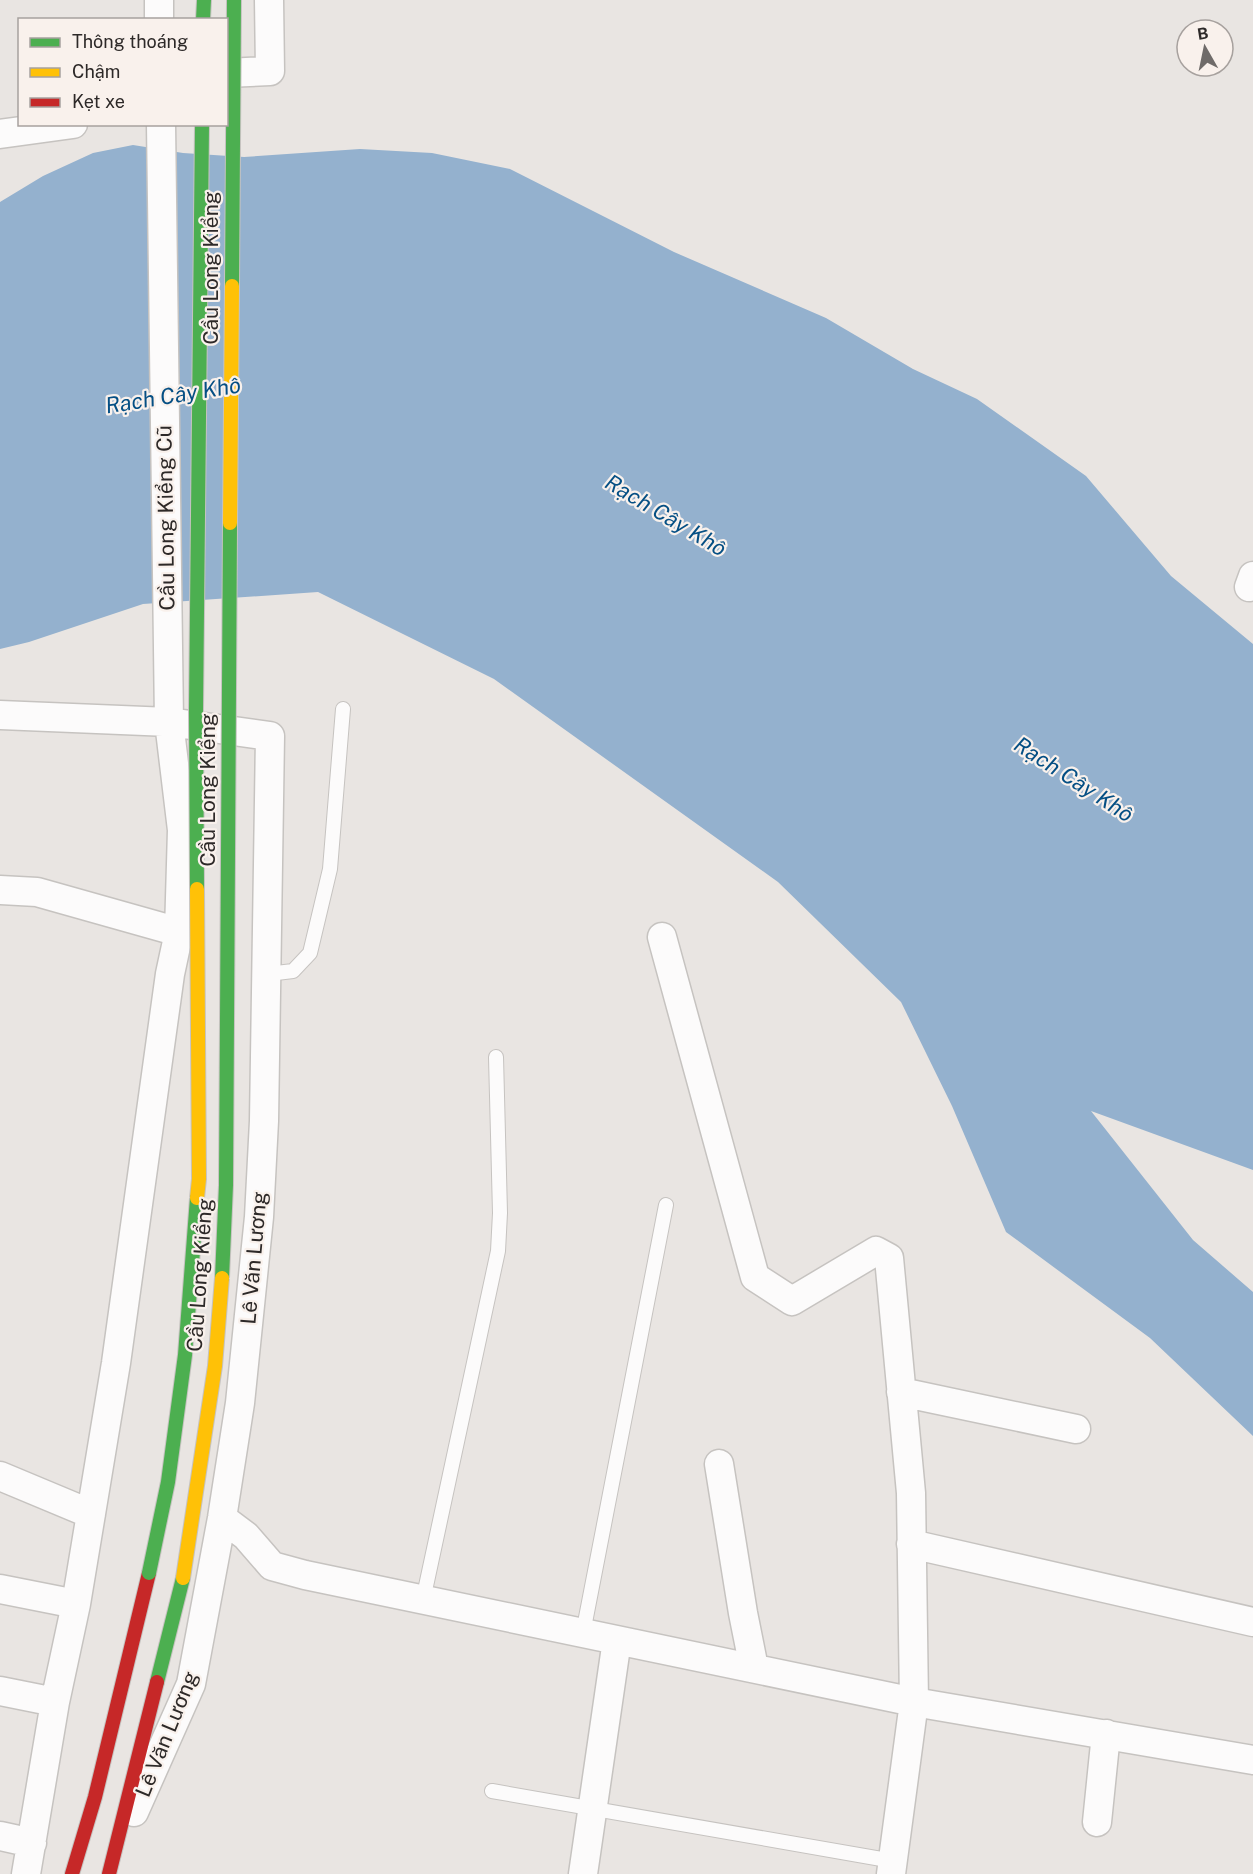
<svg xmlns="http://www.w3.org/2000/svg" width="1253" height="1874" font-family="'Public Sans',sans-serif">
  <rect width="100%" height="100%" fill="#e9e5e2"/>
  <path fill="#94b1ce" d="M 133,145 L 183,153 L 244,157 L 360,149 L 432,153 L 510,169 L 674,252 L 826,318 L 913,369 L 977,399 L 1086,476 L 1171,576 L 1253,644 L 1253,1170 L 1091,1111 L 1193,1240 L 1253,1292 L 1253,1436 L 1150,1338 L 1006,1232 L 952,1106 L 901,1002 L 778,882 L 494,679 L 318,592 L 143,604 L 29,642 L 0,649 L 0,202 L 43,176 L 93,153 Z"/>
  <g fill="none" stroke-linecap="round" stroke-linejoin="round">
    <g stroke="#c6c3c0" stroke-width="16">
      <path id="lane" d="M 268,974 L 293,971 L 310,953 L 330,869 L 343,709
        M 423,1600 L 498,1251 L 500,1213 L 496,1057
        M 583,1633 L 666,1205
        M 492,1791 L 893,1861"/>
    </g>
    <g stroke="#c6c3c0" stroke-width="31">
      <path id="street" d="M 159,0 L 159,20
        M 226,73 L 270,71 L 269,0
        M 0,134 L 73,124
        M 1249,587 L 1253,576
        M 0,715 L 169,722 L 270,736 L 264,1121 L 259,1217 L 240,1403 L 222,1518 L 191,1684 L 134,1812
        M 0,890 L 37,892 L 179,932
        M 662,937 L 755,1277 L 792,1301 L 876,1251 L 889,1258 L 911,1493 L 914,1702 L 1253,1760
        M 901,1392 L 1076,1429
        M 719,1464 L 743,1613 L 754,1668
        M 0,1476 L 91,1514
        M 222,1518 L 246,1536 L 272,1566 L 305,1575 L 914,1702 L 891,1874
        M 911,1544 L 1253,1622
        M 0,1589 L 76,1604
        M 0,1691 L 55,1702
        M 1097,1822 L 1106,1734
        M 0,1836 L 32,1843
        M 26,1874 L 55,1702 L 76,1604 L 116,1363 L 170,974 L 179,932 L 182,830 L 169,722 L 161,124
        M 583,1874 L 617,1640"/>
    </g>
    <g stroke="#c6c3c0" stroke-width="16">
      <path id="fast" d="M 203,20 L 204,0
        M 157,1682 L 183,1578"/>
    </g>
    <g stroke="#c6c3c0" stroke-width="16">
      <path id="jam" d="M 72,1874 L 95,1797 L 149,1573
        M 109,1874 L 157,1682"/>
    </g>
    <use href="#lane" stroke="#fcfbfb" stroke-width="14"/>
    <use href="#street" stroke="#fcfbfb" stroke-width="28"/>
    <use href="#fast" stroke="#4caf50" stroke-width="14"/>
    <use href="#jam" stroke="#c62828" stroke-width="14"/>
    <g stroke="#c6c3c0" stroke-width="16" stroke-linecap="butt">
      <path id="fast-bridge" d="M 232,286 L 234,0
        M 197,889 L 196,710 L 202,124
        M 222,1278 L 226,1185 L 230,523
        M 149,1573 L 168,1482 L 185,1355 L 197,1198"/>
    </g>
    <g stroke="#c6c3c0" stroke-width="16" stroke-linecap="butt">
      <path id="slow-bridge" d="M 230,523 L 232,286
        M 197,889 L 199,1179 L 197,1198
        M 183,1578 L 215,1366 L 222,1278"/>
    </g>
    <use href="#fast-bridge" stroke="#4caf50" stroke-width="14"/>
    <use href="#slow-bridge" stroke="#ffc107" stroke-width="14"/>
  </g>
  <g text-anchor="middle" stroke-width="4.5" stroke-linejoin="round" paint-order="stroke">
    <g font-size="21" fill="#2d2928" stroke="#f9f1ec">
      <text transform="translate(211 268) rotate(-90)" y="7">Cầu Long Kiểng</text>
      <text transform="translate(166 518) rotate(-91)" y="7">Cầu Long Kiểng Cũ</text>
      <text transform="translate(208 790) rotate(-90)" y="7">Cầu Long Kiểng</text>
      <text transform="translate(254 1258) rotate(-85)" y="7">Lê Văn Lương</text>
      <text transform="translate(200 1275) rotate(-86)" y="7">Cầu Long Kiểng</text>
      <text transform="translate(167 1734) rotate(-68)" y="7">Lê Văn Lương</text>
    </g>
    <g font-size="22" font-style="italic" fill="#054f84" stroke="#f9f1ec">
      <text transform="translate(173 395) rotate(-9)" y="8">Rạch Cây Khô</text>
      <text transform="translate(666 515) rotate(31)" y="8">Rạch Cây Khô</text>
      <text transform="translate(1074 779) rotate(33)" y="8">Rạch Cây Khô</text>
    </g>
  </g>
  <rect x="18" y="18" width="210" height="108" fill="#f9f1ec" stroke="#a7a19e" stroke-width="1.5"/>
  <rect x="30" y="38" width="30" height="9" fill="#4caf50" stroke="#a7a19e" stroke-width="1.5"/>
  <text x="72" y="48" font-size="18" fill="#2d2928">Thông thoáng</text>
  <rect x="30" y="68" width="30" height="9" fill="#ffc107" stroke="#a7a19e" stroke-width="1.5"/>
  <text x="72" y="78" font-size="18" fill="#2d2928">Chậm</text>
  <rect x="30" y="98" width="30" height="9" fill="#c62828" stroke="#a7a19e" stroke-width="1.5"/>
  <text x="72" y="108" font-size="18" fill="#2d2928">Kẹt xe</text>
  <g transform="translate(1205 48) rotate(351)"><circle r="28" fill="#f9f1ec" stroke="#a7a19e" stroke-width="1.5"/>
  <path d="M0-4.5L10 22L0 15L-10 22Z" fill="#6f6b69"/>
  <text y="-9" font-size="16" font-weight="bold" text-anchor="middle" fill="#2d2928">B</text>
  </g>
</svg>
